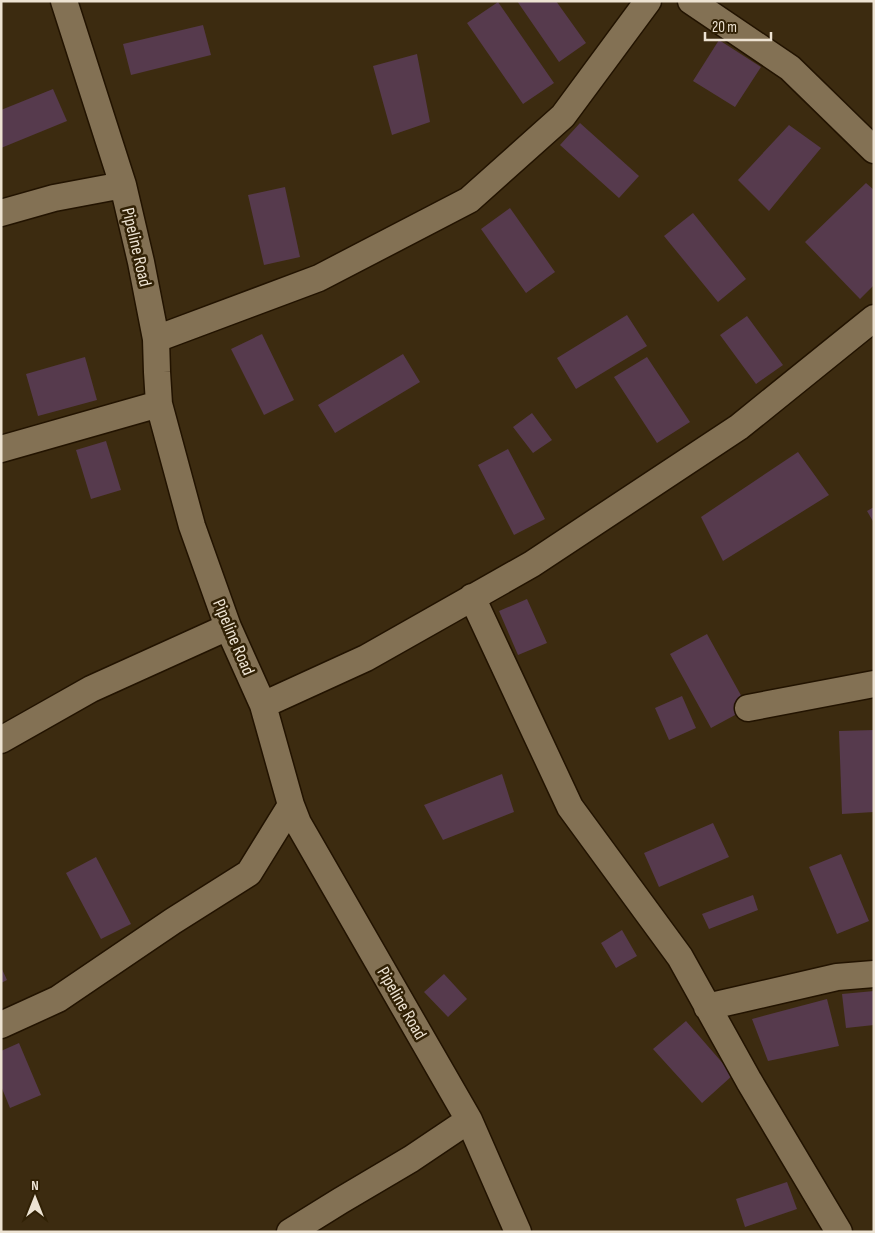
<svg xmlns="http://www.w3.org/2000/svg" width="875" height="1233" font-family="'Sofia Sans Condensed',sans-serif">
  <rect width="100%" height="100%" fill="#3c2b10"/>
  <path fill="#563a4d" d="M 517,1 L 556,1 L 586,43 L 559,62 Z
    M 498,2 L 554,83 L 523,104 L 467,23 Z
    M 203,25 L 211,55 L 131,75 L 123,44 Z
    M 719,40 L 761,67 L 735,107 L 693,81 Z
    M 417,54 L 430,122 L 392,135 L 373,66 Z
    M 53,89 L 67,121 L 1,148 L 1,110 Z
    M 580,123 L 639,176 L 619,198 L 560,145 Z
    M 789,125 L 821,148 L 769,211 L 738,180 Z
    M 866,183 L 874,190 L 874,285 L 860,299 L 805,242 Z
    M 285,187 L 300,257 L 264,265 L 248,195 Z
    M 510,208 L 555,272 L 526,293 L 481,229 Z
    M 693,213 L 746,279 L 718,302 L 664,236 Z
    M 627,315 L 647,346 L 576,389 L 557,358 Z
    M 747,316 L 783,365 L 756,384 L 720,335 Z
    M 262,334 L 294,400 L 264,415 L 231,349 Z
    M 403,354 L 420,382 L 335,433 L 318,405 Z
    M 85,357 L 97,400 L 38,416 L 26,374 Z
    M 647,357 L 690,422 L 657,443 L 614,377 Z
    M 532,413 L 552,440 L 533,453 L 513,427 Z
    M 106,441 L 121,490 L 91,499 L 76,450 Z
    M 508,449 L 545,519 L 514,535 L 478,465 Z
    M 798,452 L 829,495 L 723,561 L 701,517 Z
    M 874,507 L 874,523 L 867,511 Z
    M 527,599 L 547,643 L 518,655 L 499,611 Z
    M 707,634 L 748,708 L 711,728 L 670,654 Z
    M 682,696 L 696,728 L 669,740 L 655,708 Z
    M 874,730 L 874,812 L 842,814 L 839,731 Z
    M 502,774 L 514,812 L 443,840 L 424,805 Z
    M 713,823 L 729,857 L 659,887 L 644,853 Z
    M 841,854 L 869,921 L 837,934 L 809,867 Z
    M 96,857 L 131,924 L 101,939 L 66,873 Z
    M 753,895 L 758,910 L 709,929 L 702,914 Z
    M 622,930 L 637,956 L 616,968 L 601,943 Z
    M 1,967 L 7,980 L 1,983 Z
    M 444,974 L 467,999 L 448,1017 L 424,992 Z
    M 874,991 L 874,1025 L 846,1028 L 842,994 Z
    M 827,999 L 839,1046 L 768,1061 L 752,1019 Z
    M 686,1021 L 733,1075 L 702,1103 L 653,1049 Z
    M 19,1043 L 41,1095 L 10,1108 L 1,1086 L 1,1051 Z
    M 787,1182 L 797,1209 L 745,1227 L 736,1199 Z"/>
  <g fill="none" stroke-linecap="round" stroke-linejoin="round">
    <g stroke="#221300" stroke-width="29">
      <path id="street" d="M 64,1 L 123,185 L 141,262 L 156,339 L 157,372 L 159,404 L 192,526 L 228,627 L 263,705 L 291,805 L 298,823 L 469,1120 L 518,1232
        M 691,1 L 790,68 L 874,150
        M 1,213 L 54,198 L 123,185
        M 156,339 L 319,278 L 469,200 L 563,116 L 648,1
        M 1,449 L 159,404
        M 472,597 L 570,807 L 680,957 L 749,1081 L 839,1232
        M 263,705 L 366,658 L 532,564 L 739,427 L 874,318
        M 748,708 L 874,684
        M 1,740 L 91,689 L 228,627
        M 707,1007 L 837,977 L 874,974
        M 1,1025 L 58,999 L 173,921 L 249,873 L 291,805
        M 290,1232 L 340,1201 L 411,1159 L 469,1120"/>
    </g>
    <use href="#street" stroke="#837154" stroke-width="26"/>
  </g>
  <g text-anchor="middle" stroke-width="5" stroke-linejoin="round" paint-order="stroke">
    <g font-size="18" fill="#ede3d3" stroke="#312105">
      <text transform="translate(137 247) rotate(77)" y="6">Pipeline Road</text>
      <text transform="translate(234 637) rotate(67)" y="6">Pipeline Road</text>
      <text transform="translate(402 1003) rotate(60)" y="6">Pipeline Road</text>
    </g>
  </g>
  <rect width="875" height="1233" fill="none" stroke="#ede3d3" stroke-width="5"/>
  <g transform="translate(35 1198)" stroke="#312105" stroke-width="4" paint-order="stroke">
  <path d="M0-4L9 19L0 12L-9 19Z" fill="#ede3d3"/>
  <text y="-8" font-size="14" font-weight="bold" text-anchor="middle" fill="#ede3d3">N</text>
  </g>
  <path d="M705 32v8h66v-8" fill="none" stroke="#ede3d3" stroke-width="2.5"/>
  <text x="712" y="32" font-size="15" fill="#ede3d3" stroke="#312105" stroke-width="4" paint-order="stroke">20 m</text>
</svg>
